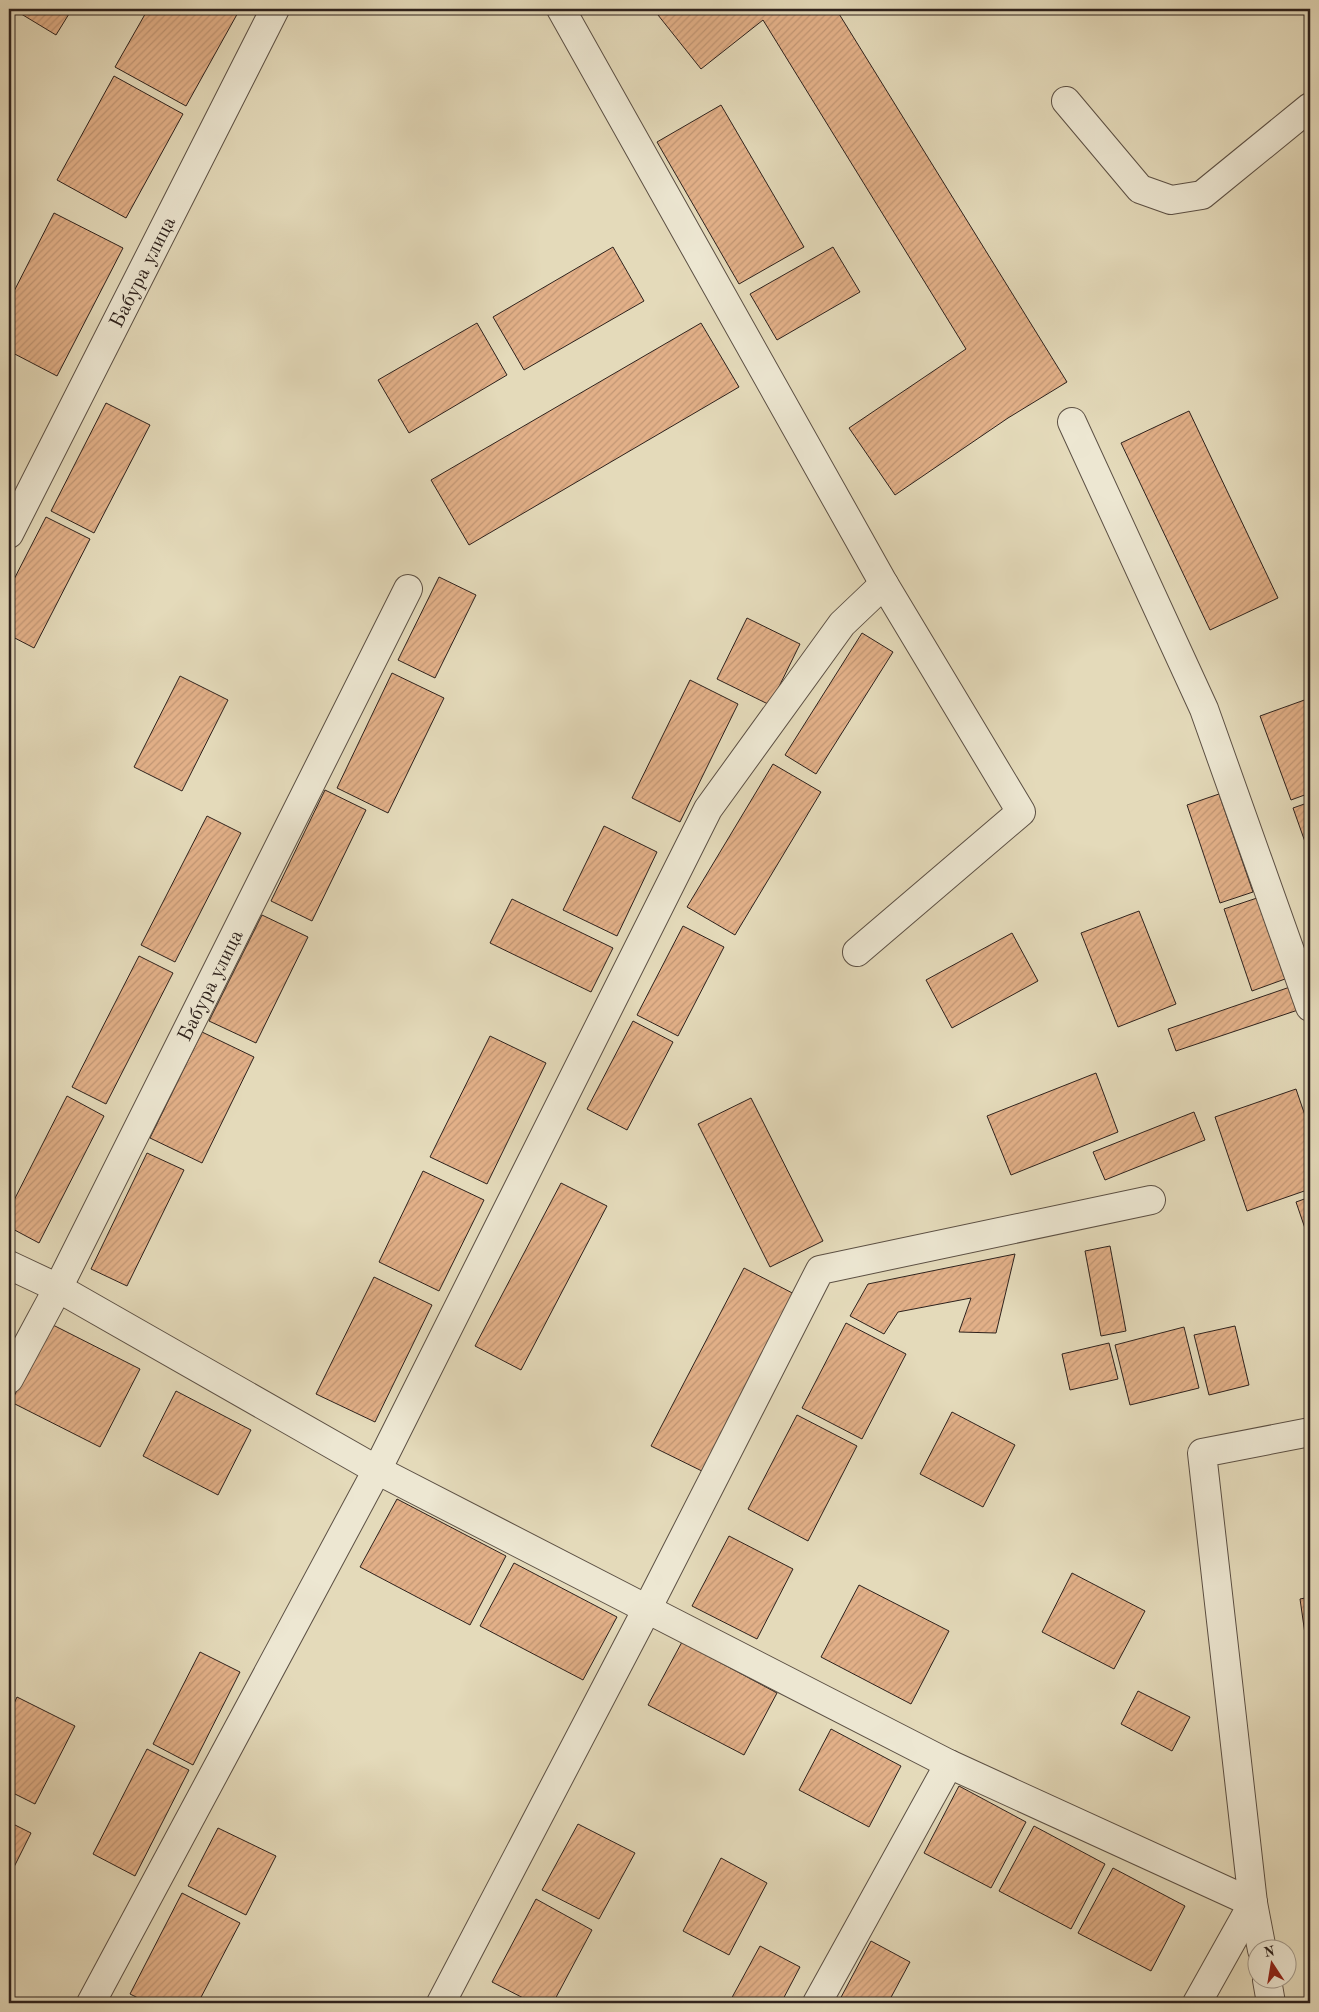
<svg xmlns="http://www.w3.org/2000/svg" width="1319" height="2012" font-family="'Old Standard TT',serif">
  <defs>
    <pattern id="building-hatch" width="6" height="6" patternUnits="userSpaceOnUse" patternTransform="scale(1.25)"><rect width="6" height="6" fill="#e2b088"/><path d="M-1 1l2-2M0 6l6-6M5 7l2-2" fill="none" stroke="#c29775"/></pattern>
  </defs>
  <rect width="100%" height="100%" fill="#e4daba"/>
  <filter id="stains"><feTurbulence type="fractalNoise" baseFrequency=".004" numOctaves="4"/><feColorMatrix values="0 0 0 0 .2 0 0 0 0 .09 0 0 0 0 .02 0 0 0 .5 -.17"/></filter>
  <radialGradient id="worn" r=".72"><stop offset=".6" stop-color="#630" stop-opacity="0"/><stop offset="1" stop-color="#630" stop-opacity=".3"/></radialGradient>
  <path fill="url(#building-hatch)" stroke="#2e221d" d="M 13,9 L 72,9 L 56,35 Z
    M 148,9 L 240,9 L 186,106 L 115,67 Z
    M 656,9 L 836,9 L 1067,382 L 1008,418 L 895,495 L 849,428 L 966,349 L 763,20 L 701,69 L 654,10 Z
    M 114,76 L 183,114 L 126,218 L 57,180 Z
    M 721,105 L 804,247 L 739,284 L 657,142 Z
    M 54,213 L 123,248 L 57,376 L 9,351 L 9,301 Z
    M 613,247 L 644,301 L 524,370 L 493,317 Z
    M 833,247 L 860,292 L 777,340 L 750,294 Z
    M 477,323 L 507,375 L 409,433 L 378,380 Z
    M 701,323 L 739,387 L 469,545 L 431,480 Z
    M 106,403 L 150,425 L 94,533 L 51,511 Z
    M 1189,411 L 1278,598 L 1210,630 L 1121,443 Z
    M 46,517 L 90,539 L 34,648 L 9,635 L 9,589 Z
    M 439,577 L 476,595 L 435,678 L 398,660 Z
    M 747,618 L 800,644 L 770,705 L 717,679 Z
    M 862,633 L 893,652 L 816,774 L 785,755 Z
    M 392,673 L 444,698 L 388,813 L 337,788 Z
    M 180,676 L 228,700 L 182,791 L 134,767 Z
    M 690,680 L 738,704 L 680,822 L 632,798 Z
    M 1310,698 L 1310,793 L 1291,800 L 1260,716 Z
    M 773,764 L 821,792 L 735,935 L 687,907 Z
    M 325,790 L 366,810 L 312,921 L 271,901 Z
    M 1219,794 L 1253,892 L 1220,903 L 1187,805 Z
    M 1310,802 L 1310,856 L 1293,808 Z
    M 207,816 L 241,833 L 175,962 L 141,945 Z
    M 604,826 L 657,852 L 617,936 L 563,910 Z
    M 1257,898 L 1285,979 L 1252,991 L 1224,909 Z
    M 512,899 L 613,948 L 591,992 L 490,943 Z
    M 1139,911 L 1176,1004 L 1118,1027 L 1081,933 Z
    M 262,915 L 308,937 L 256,1043 L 209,1021 Z
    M 683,926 L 724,947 L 678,1036 L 637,1015 Z
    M 1012,933 L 1038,981 L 952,1028 L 926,980 Z
    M 139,956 L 173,973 L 106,1104 L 72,1087 Z
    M 1290,987 L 1298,1010 L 1176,1051 L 1168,1029 Z
    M 633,1021 L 673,1042 L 627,1130 L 587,1109 Z
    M 202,1032 L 254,1057 L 202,1163 L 150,1138 Z
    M 490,1036 L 546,1063 L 487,1184 L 430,1157 Z
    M 1096,1073 L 1118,1132 L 1011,1175 L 987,1116 Z
    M 1296,1089 L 1310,1130 L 1310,1189 L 1247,1211 L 1215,1117 Z
    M 67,1096 L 104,1116 L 39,1243 L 9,1227 L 9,1210 Z
    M 751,1098 L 823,1241 L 770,1267 L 698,1124 Z
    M 1194,1112 L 1205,1140 L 1105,1180 L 1093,1152 Z
    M 147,1153 L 184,1170 L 127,1286 L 91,1269 Z
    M 423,1171 L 484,1200 L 439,1291 L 379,1262 Z
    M 561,1183 L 607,1206 L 521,1370 L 475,1346 Z
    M 1310,1197 L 1310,1243 L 1296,1202 Z
    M 1110,1246 L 1126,1331 L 1101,1336 L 1085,1251 Z
    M 1015,1254 L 996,1333 L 959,1332 L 971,1298 L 898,1312 L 884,1334 L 850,1316 L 868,1284 Z
    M 744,1268 L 802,1298 L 710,1475 L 651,1446 Z
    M 374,1277 L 432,1305 L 375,1422 L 316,1394 Z
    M 846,1323 L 906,1354 L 862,1439 L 802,1408 Z
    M 51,1324 L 140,1369 L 100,1447 L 11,1402 Z
    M 1235,1326 L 1249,1385 L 1209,1395 L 1194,1335 Z
    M 1184,1327 L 1199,1388 L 1130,1405 L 1115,1345 Z
    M 1109,1343 L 1118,1379 L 1070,1390 L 1062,1354 Z
    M 176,1391 L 251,1430 L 218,1495 L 143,1456 Z
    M 952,1412 L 1015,1445 L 983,1507 L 920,1474 Z
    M 797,1415 L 857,1446 L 808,1541 L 748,1509 Z
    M 397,1499 L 506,1556 L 470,1625 L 360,1567 Z
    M 729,1536 L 793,1569 L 757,1639 L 692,1606 Z
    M 514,1563 L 617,1617 L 583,1680 L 480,1626 Z
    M 1072,1573 L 1145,1611 L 1114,1669 L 1042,1632 Z
    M 859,1585 L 949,1631 L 911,1704 L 821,1657 Z
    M 1310,1597 L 1310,1669 L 1300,1599 Z
    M 682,1642 L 777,1693 L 744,1755 L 648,1705 Z
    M 200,1652 L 240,1672 L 193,1765 L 153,1744 Z
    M 1138,1691 L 1190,1717 L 1172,1751 L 1121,1724 Z
    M 17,1697 L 75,1726 L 35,1804 L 9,1791 L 9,1714 Z
    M 831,1729 L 901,1766 L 869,1827 L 799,1790 Z
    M 147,1749 L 189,1770 L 135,1876 L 93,1854 Z
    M 959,1786 L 1026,1822 L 991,1888 L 924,1853 Z
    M 9,1822 L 31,1833 L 9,1877 Z
    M 578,1824 L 635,1853 L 599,1919 L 542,1890 Z
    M 1034,1826 L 1105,1864 L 1071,1929 L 999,1891 Z
    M 218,1828 L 276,1856 L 246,1915 L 188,1886 Z
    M 721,1858 L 767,1883 L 729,1955 L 683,1931 Z
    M 1113,1868 L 1185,1906 L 1151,1971 L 1078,1933 Z
    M 182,1893 L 240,1923 L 198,2003 L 148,2003 L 130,1994 Z
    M 536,1899 L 592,1930 L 553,2003 L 533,2003 L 492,1982 Z
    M 871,1941 L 910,1962 L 888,2003 L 838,2003 Z
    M 760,1946 L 800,1967 L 781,2003 L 729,2003 Z"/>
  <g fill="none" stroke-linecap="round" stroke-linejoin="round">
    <g stroke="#5c5044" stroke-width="30">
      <g id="minor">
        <path d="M 561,9 L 884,584 L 1021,812 L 857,952"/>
        <path d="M 1066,101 L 1140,189 L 1171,200 L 1202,195 L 1310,107"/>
        <path d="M 1072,422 L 1204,709 L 1310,1007"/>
        <path id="s1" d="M 9,534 L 275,9"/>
        <path d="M 9,1265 L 58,1288 L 377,1470 L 647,1609 L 949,1764 L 1253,1903"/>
        <path id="s2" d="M 9,1379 L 58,1288 L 408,589"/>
        <path d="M 1262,1950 L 1253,1903 L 1202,1453 L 1310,1432"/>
        <path d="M 1267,1980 L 1271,2003"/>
        <path d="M 91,2003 L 377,1470 L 708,809 L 842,624 L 884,584"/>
        <path d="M 441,2003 L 647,1609 L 820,1270 L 1151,1200"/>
        <path d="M 817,2003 L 949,1764"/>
        <path d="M 1197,2003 L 1253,1903"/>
      </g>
    </g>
    <use href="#minor" stroke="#ede7d2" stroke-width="28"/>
  </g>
  <g text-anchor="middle" stroke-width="5" stroke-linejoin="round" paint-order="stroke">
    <g font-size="20" fill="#2e221d" stroke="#ede7d2">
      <text dy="7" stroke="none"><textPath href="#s1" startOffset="294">Бабура улица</textPath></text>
      <text dy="7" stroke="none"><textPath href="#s2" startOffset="442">Бабура улица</textPath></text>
    </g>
  </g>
  <rect width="1319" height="2012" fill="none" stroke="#e4daba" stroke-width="30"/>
  <rect x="10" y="10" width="1299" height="1992" fill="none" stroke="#2e221d" stroke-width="2.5"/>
  <rect x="15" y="15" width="1289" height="1982" fill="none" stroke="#2e221d"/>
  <g transform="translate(1272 1964) rotate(348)"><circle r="24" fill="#ede7d2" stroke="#a1988a"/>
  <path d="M0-4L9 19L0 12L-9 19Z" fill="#8f2418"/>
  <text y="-8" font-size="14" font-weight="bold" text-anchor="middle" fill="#2e221d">N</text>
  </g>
  <rect width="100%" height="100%" filter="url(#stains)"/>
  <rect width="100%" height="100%" fill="url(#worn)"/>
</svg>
